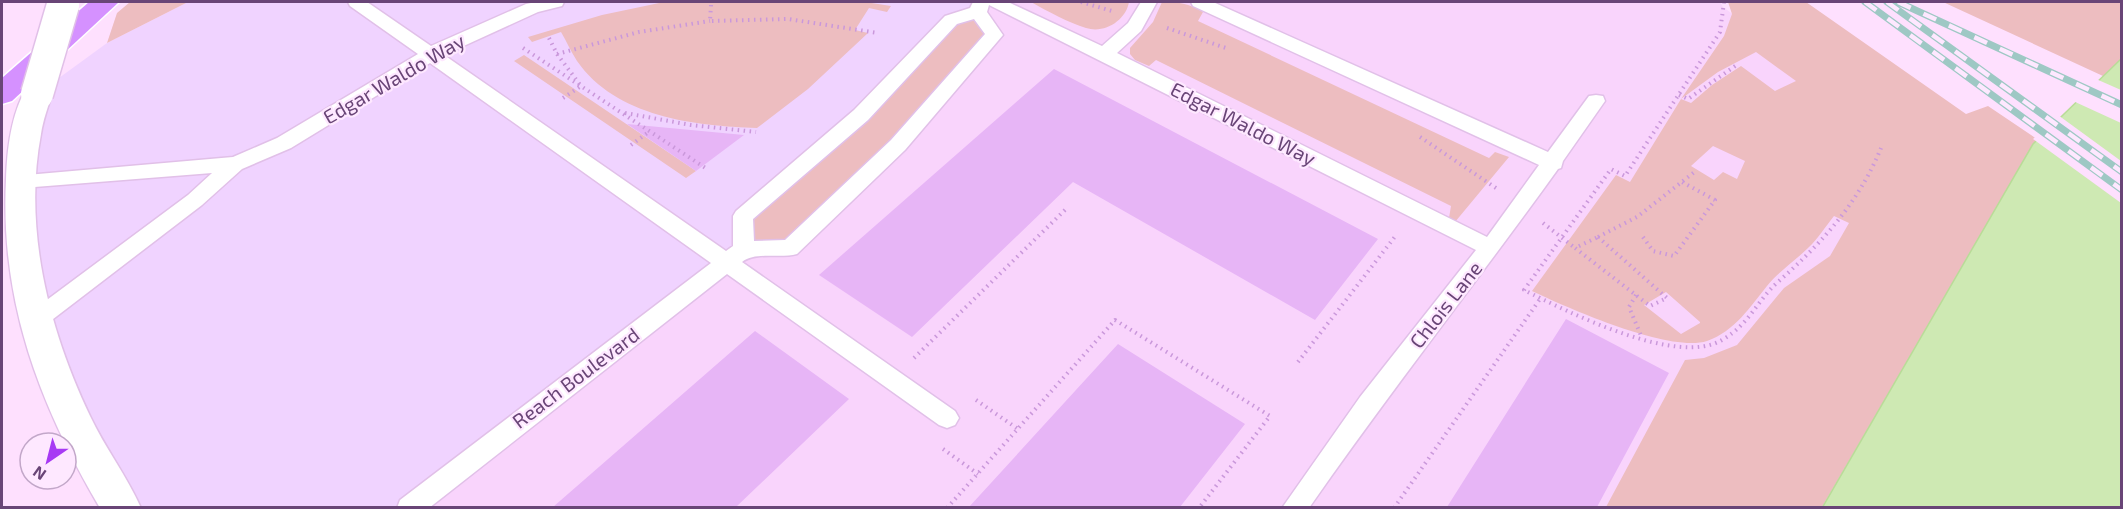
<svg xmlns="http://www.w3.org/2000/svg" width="2123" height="509" font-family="'Exo 2',sans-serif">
  <rect width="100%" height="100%" fill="#fee0fe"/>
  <path fill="#f9d4fc" d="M 981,2 L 1720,2 L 1723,7 L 1819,77 L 1865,195 L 1690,507 L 409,508 L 978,12 Z"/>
  <path fill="#f0d3ff" d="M 188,2 L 981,2 L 978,12 L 744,249 L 409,507 L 122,507 L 28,287 L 37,94 L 107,43 Z"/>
  <path fill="#edbdc0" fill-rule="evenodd" d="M 130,2 L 188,2 L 107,43 L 117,13 Z
    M 664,2 L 865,2 L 891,6 L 887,12 L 869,8 L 855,30 L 868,33 L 808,89 L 757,128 C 695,126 616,117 577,61 C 571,52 567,42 561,32 L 532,42 L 528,37 L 602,15 Z
    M 1031,2 L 1129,2 C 1126,20 1105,34 1086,28 C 1069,23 1047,11 1031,2 Z
    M 1162,2 C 1178,2 1189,3 1203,12 L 1198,21 L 1489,158 L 1495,152 L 1509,157 L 1455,222 L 1449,218 L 1451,206 L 1156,60 L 1149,66 L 1135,60 L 1130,54 L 1130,48 L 1153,22 Z
    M 1728,2 L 1806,2 L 1966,114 L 1988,106 L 2037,139 L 1822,507 L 1606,507 L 1685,360 L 1704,358 L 1737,345 L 1784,288 L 1830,256 L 1849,223 L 1834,216 C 1825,227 1818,239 1808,248 C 1795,261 1778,272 1767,286 C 1750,307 1735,331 1707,341 C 1669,353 1568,308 1532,291 L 1616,175 L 1630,182 L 1681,99 L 1724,36 L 1732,14 ZM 1756,52 L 1796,81 L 1775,91 L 1741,66 L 1712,85 L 1691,103 L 1681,99 L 1718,72 ZM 1713,146 L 1745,161 L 1737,179 L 1723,172 L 1714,180 L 1691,166 ZM 1666,292 L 1700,322 L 1700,323 L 1681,334 L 1644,305 Z
    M 1943,2 L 2121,2 L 2121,59 L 2103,76 Z
    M 978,12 L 994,35 L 790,248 L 744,249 L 743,216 L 951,20 Z
    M 524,55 L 696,171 L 686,178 L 514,61 Z"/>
  <path fill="#cee9b3" stroke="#b9dc98" stroke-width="1.5" d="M 2121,59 L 2121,507 L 1822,508 L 2033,144 Z"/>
  <path fill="#fee0fe" d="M 2096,79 L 2121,90 L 2121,123 L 2073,101 Z
    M 2058,115 L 2121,161 L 2121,203 L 2033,139 Z"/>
  <path fill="#e7b5f6" d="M 1054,69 L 1378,239 L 1315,320 L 1073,182 L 912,337 L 819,275 Z
    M 627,124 L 744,135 L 696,171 Z
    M 1566,319 L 1669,373 L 1597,507 L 1447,507 Z
    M 755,331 L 849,399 L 736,507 L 553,507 Z
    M 1118,344 L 1245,424 L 1180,507 L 969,507 Z"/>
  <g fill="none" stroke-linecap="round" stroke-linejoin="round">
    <g stroke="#e1c0e8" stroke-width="3">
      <path id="service" d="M 348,2 L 367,2 L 431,46 L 526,4 L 536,2 L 564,2 L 562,6 L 538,12 L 444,55 L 726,251 L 733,246 L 733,216 L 736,211 L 854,110 L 945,16 L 970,8 L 973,2 L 1008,2 L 1102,46 L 1128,23 L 1141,2 L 1157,2 L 1141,31 L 1117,53 L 1487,237 L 1539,165 L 1193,6 L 1191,2 L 1213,2 L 1548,152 L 1589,96 L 1596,95 L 1603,96 L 1605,101 L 1563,161 L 1561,168 L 1558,169 C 1476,283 1389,393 1309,508 L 1282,508 L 1360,397 L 1476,250 L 989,5 L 987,12 L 1003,35 L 905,150 L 797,254 C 780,259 756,251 742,262 L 955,411 L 959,418 L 955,425 L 947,428 L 939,425 L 727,274 L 429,508 L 397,508 L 400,500 L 711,263 L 430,63 L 291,148 L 242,169 L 202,205 L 44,326 L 36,329 L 28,326 L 25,320 L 28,314 L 188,195 L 212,173 L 22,188 L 15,186 L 12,181 L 15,176 L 233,157 L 277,138 L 418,54 L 350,6 ZM 974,19 L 985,34 L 891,140 L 785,240 L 754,241 L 753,219 L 868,120 L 957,24 Z"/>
    </g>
    <g stroke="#e1c0e8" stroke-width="3">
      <path id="tertiary" d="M 37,84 L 47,87 L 52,94 C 48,107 43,120 41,134 C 23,229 49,330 90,416 C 105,448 127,476 141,508 L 100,508 C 39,404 0,301 6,180 C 7,149 11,114 27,87 Z"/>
    </g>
    <g stroke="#fff" stroke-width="3">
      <path id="motorway" d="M 89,2 L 119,2 L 12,101 L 2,104 L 2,78 Z"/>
    </g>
    <path stroke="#ca98db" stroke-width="4" stroke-dasharray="1.5 4.5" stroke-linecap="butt" d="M 1081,2 L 1112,11
      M 1724,2 L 1720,32 L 1625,176 L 1611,169 L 1524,290 C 1568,312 1677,367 1722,340 C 1751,323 1756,301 1779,281 C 1822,243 1859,202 1881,148
      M 711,5 L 710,21 L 788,19 L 878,33
      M 1167,28 L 1226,48
      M 549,38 L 557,54 L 581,86 L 563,98
      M 523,48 L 707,169
      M 557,54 L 639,32 L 710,21
      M 1679,95 L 1688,99 L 1738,64
      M 625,113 L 691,125 L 756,132
      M 1420,137 L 1496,188
      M 631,145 L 650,131
      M 1543,223 L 1575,248
      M 1598,237 L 1667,298 L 1650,306 L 1575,248 Z
      M 1598,237 L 1637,217 L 1697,170
      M 1643,237 L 1653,251 L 1674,256 L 1715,200 L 1682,182
      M 1636,295 L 1629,307 L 1642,338
      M 914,358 L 1068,207
      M 1298,362 L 1397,234
      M 976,400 L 1018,429
      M 943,449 L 978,474
      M 947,508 L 1115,320 L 1270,416 L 1199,508
      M 1394,508 L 1540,299"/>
    <use href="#service" fill="#fff" fill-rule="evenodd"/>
    <use href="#tertiary" fill="#fff" fill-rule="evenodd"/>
    <use href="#motorway" fill="#d591ff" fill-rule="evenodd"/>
    <g stroke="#9ec8c4" stroke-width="7">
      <path id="rail" d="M 1865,2 L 2122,190
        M 1887,2 L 2122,172
        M 1898,2 L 2122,105"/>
    </g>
    <use href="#rail" stroke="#fee8ff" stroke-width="4.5" stroke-dasharray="14" stroke-linecap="butt"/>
    <g stroke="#e1c0e8" stroke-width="35" stroke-linecap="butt">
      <path id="tertiary-bridge" d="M 37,94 L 63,5"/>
    </g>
    <use href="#tertiary-bridge" stroke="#fff" stroke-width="32"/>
  </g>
  <g text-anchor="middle" stroke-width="4.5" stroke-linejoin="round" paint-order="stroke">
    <g font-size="20" fill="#694577" stroke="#fee8ff">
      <text transform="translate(394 79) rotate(-30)" y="7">Edgar Waldo Way</text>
      <text transform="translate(1243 124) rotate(27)" y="7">Edgar Waldo Way</text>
      <text transform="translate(1446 305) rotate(-52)" y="7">Chlois Lane</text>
      <text transform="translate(576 378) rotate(-37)" y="7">Reach Boulevard</text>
    </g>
  </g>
  <rect width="2123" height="509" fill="none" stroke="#694577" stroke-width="6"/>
  <g transform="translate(48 461) rotate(215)"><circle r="28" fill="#fee8ff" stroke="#c2a7c9" stroke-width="1.5"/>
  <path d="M0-4.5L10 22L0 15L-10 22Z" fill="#a739f4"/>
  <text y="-9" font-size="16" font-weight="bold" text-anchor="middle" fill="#694577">N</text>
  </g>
</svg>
